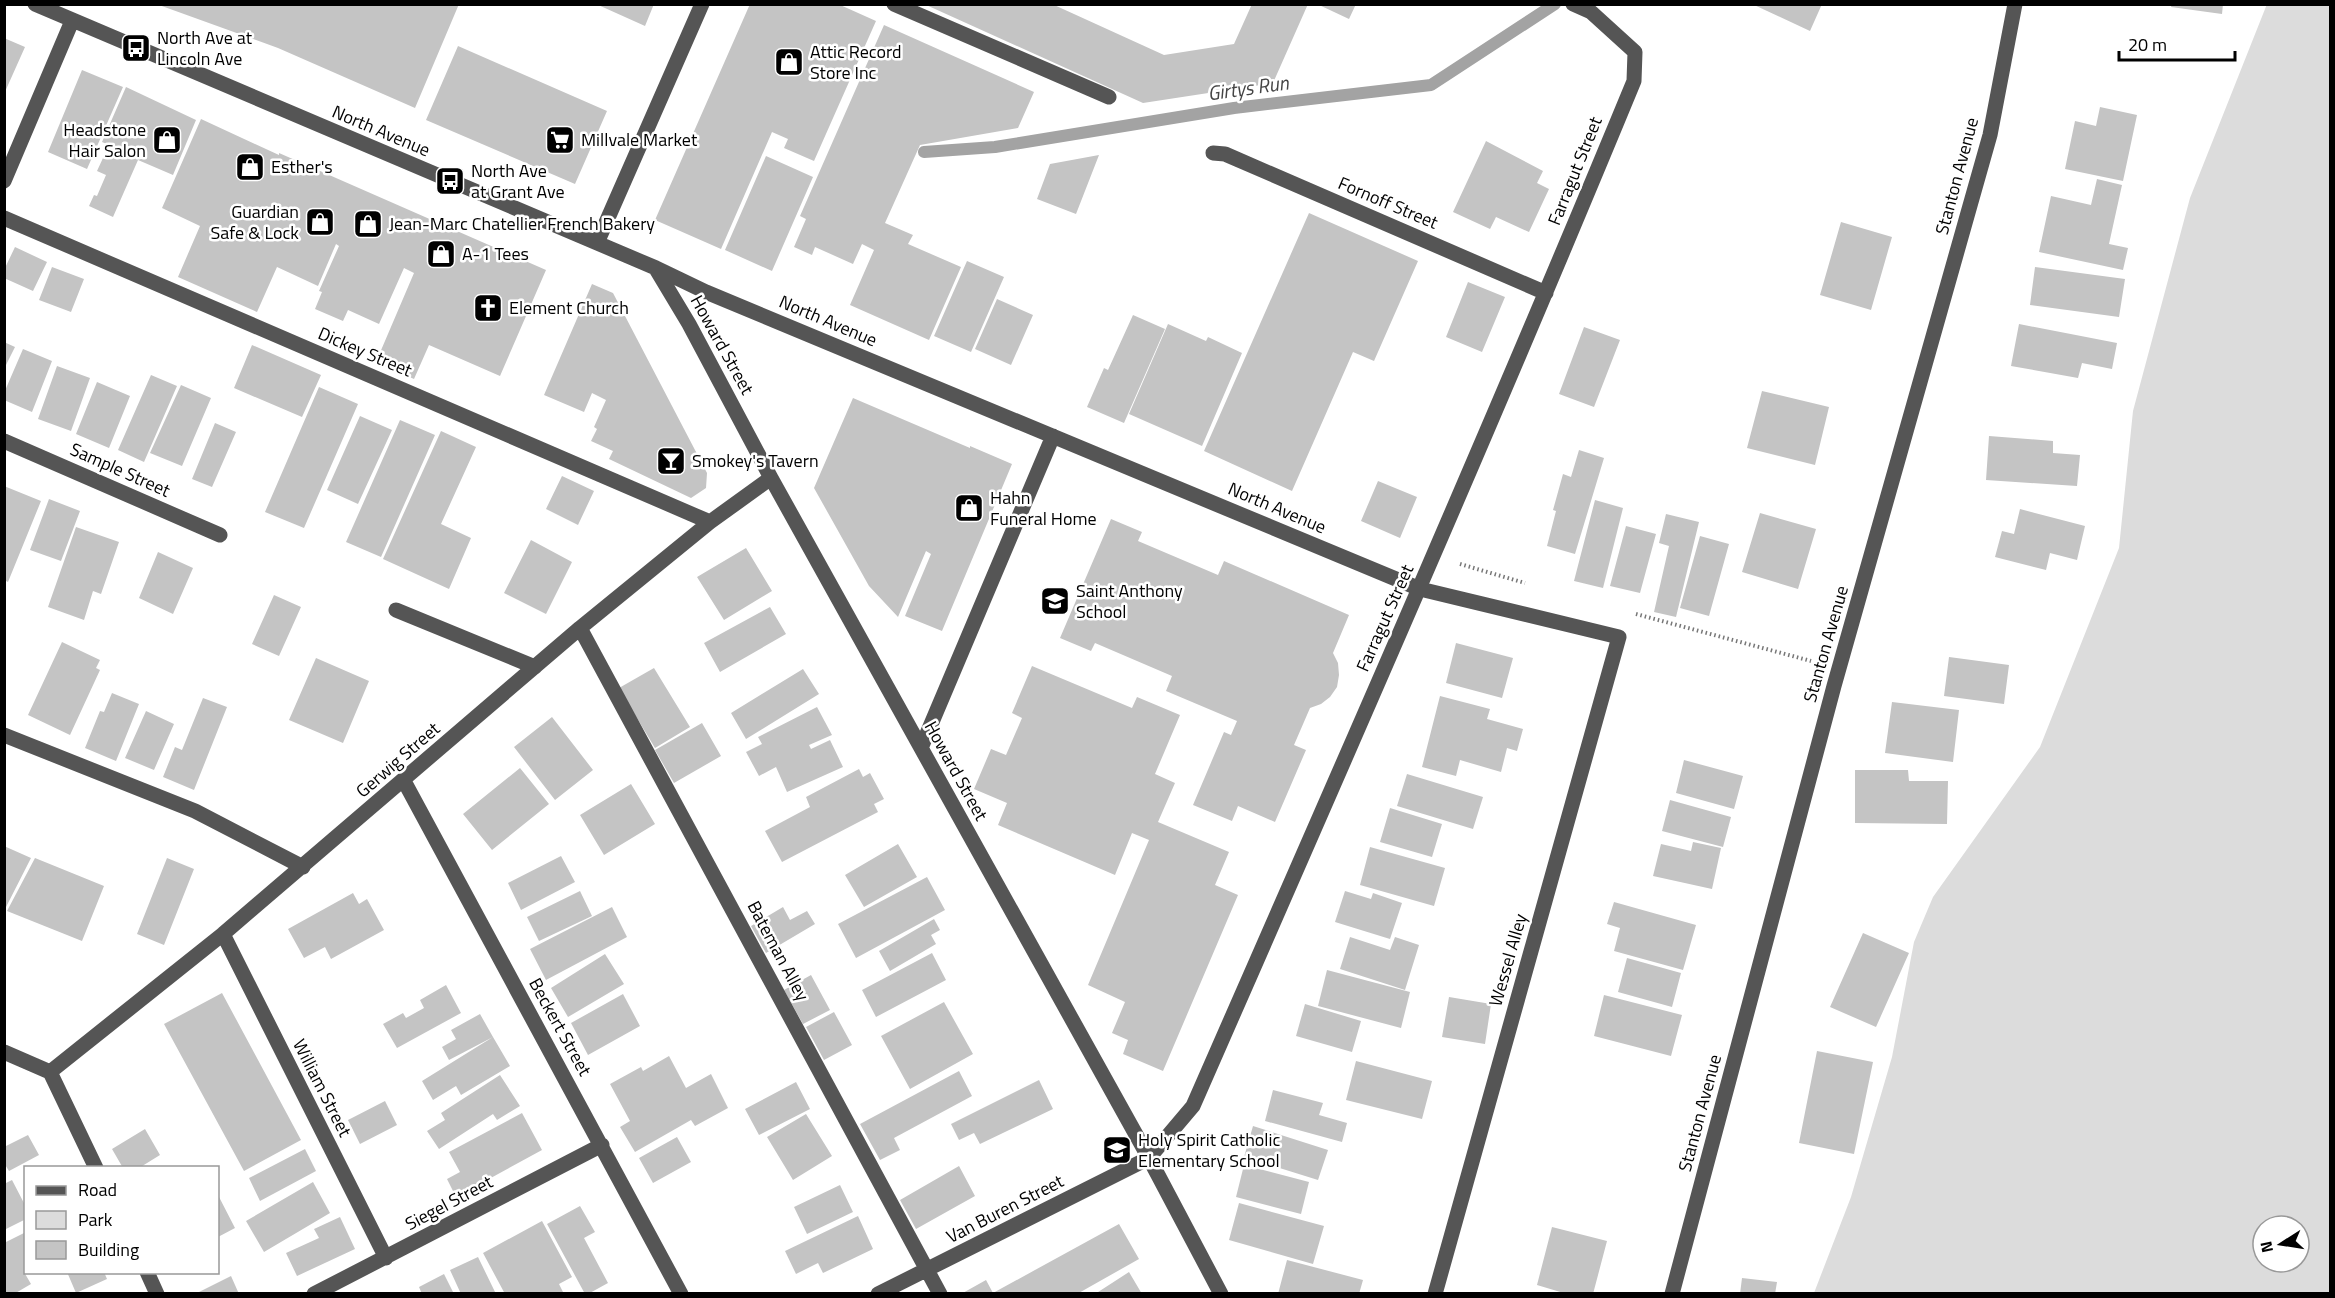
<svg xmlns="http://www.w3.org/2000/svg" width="2335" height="1298" font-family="'Titillium Web',sans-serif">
  <rect width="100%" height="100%" fill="#fff"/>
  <path fill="#dcdcdc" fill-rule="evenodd" d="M 2267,4 L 2330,5 L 2330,1293 L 1814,1293 L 1851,1197 L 1892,1057 L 1914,942 L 1933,897 L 2040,747 L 2119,548 L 2133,411 L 2190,198 ZM 2263,1226 L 2299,1226 L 2299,1262 L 2263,1262 Z"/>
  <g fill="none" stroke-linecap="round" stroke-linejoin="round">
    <path stroke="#a3a3a3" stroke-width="12" d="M 924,152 L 995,147 L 1234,108 L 1431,85 L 1555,4"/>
  </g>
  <path fill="#c4c4c4" d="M 459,4 L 415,108 L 278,48 L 159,5 Z
    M 596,4 L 654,4 L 645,26 Z
    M 750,4 L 838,4 L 876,21 L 814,161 L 784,148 L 788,139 L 772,132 L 721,249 L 655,220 Z
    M 924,4 L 1052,4 L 1164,55 L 1234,44 L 1252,4 L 1308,4 L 1273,83 L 1143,103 Z
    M 1317,4 L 1356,4 L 1349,19 Z
    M 1752,4 L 1822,4 L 1810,31 Z
    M 2172,4 L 2223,4 L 2222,14 L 2171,7 Z
    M 884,25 L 1034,92 L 1018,128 L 920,145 L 885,223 L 913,235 L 908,244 L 961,267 L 929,340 L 850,305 L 874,250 L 862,244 L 853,264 L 815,247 L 812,255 L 794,247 L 806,219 L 800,216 Z
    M 4,38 L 25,47 L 4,94 Z
    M 458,46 L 607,111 L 575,184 L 426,120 Z
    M 82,70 L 123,87 L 87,169 L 48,152 Z
    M 126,87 L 196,120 L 173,175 L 138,160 L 113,217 L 89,206 L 94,195 L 97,196 L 106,175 L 97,171 L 109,145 L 102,142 Z
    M 2100,107 L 2137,115 L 2123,181 L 2065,169 L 2075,121 L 2096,126 Z
    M 201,119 L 279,155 L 279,153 L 546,270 L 500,376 L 429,345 L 414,379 L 376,362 L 414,273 L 404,268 L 379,324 L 348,310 L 343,321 L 315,309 L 322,292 L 319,291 L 339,246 L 336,244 L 318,286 L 277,267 L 257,312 L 178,277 L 200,226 L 162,208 Z
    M 1486,141 L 1543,171 L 1537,183 L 1549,189 L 1529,232 L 1496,217 L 1490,229 L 1453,212 Z
    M 1099,155 L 1076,214 L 1037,199 L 1050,164 Z
    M 766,156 L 813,177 L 772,271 L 725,250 Z
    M 2097,179 L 2122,185 L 2109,244 L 2128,248 L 2123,270 L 2039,252 L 2051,196 L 2091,205 Z
    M 1309,213 L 1418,261 L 1374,361 L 1353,352 L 1292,491 L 1204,451 Z
    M 1841,222 L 1892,237 L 1871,310 L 1820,295 Z
    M 15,247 L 47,262 L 33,291 L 4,278 L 4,270 Z
    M 967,261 L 1004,277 L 971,352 L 934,336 Z
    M 52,267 L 84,279 L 71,312 L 39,300 Z
    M 2035,267 L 2125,279 L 2119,317 L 2030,305 Z
    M 1468,282 L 1505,297 L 1482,352 L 1446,337 Z
    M 592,284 L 613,293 L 707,473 L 706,488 L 691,498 L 609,459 L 613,451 L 591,441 L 597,429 L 594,427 L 606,400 L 592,393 L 584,412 L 544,395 Z
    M 997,299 L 1033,315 L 1011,365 L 975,349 Z
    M 1133,315 L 1165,329 L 1124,423 L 1087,407 L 1104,368 L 1108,370 Z
    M 1168,324 L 1206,341 L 1208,337 L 1242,353 L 1202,446 L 1129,414 Z
    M 2019,324 L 2117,343 L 2112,369 L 2082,363 L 2078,378 L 2011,366 Z
    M 1584,327 L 1620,340 L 1594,407 L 1559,394 Z
    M 4,342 L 15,347 L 4,369 Z
    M 252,345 L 321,375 L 302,417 L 234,388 Z
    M 23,349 L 52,361 L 32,412 L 4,400 L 4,393 Z
    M 57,366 L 90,378 L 71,431 L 38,419 Z
    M 151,375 L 177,386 L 144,462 L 118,450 Z
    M 97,382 L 130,396 L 109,448 L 76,434 Z
    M 181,385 L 211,398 L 182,466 L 150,453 Z
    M 319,387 L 358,404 L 304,528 L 265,512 Z
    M 1762,391 L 1829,407 L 1815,465 L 1747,448 Z
    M 853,398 L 970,448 L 970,446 L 1012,464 L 942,631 L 905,616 L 931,554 L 926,551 L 898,617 L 869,586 L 814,488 Z
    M 360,416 L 392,430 L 358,504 L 327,490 Z
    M 400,420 L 435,435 L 381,557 L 346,542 Z
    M 215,423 L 236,432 L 212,487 L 192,479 Z
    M 441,431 L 476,447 L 441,524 L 471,538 L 449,589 L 383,559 Z
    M 1989,436 L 2053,441 L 2053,453 L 2080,455 L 2077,486 L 1986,480 Z
    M 1579,450 L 1604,458 L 1575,554 L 1547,546 L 1556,511 L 1553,510 L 1563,474 L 1571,477 Z
    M 562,476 L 594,491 L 578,525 L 546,509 Z
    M 1378,481 L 1417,497 L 1400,538 L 1361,521 Z
    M 4,486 L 41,501 L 8,582 L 4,580 Z
    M 49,499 L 80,511 L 61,561 L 30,550 Z
    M 1595,500 L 1623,508 L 1603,588 L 1574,581 Z
    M 2020,509 L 2085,526 L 2077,560 L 2050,553 L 2046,570 L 1995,557 L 2002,531 L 2014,534 Z
    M 1760,513 L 1816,529 L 1798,589 L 1742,572 Z
    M 1666,514 L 1699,522 L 1676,617 L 1654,612 L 1669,546 L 1659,543 Z
    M 1111,519 L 1142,532 L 1138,541 L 1218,575 L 1224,561 L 1349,615 L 1333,653 L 1338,663 L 1339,675 L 1337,687 L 1330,697 L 1321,704 L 1310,708 L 1294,745 L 1306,750 L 1275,822 L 1238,806 L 1232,821 L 1193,805 L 1224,732 L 1231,735 L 1237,721 L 1166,691 L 1172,676 L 1095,643 L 1091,651 L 1060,638 Z
    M 1626,526 L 1656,534 L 1640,593 L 1610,586 Z
    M 76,527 L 119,542 L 101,594 L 93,591 L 84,620 L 48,607 Z
    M 1700,536 L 1729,544 L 1709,616 L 1680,608 Z
    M 531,540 L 572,562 L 546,614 L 504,593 Z
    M 746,548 L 772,591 L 724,620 L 697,577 Z
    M 158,552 L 193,568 L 173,614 L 139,598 Z
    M 274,595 L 301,607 L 279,656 L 252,644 Z
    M 770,607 L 786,634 L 720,672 L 704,643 Z
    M 62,642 L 100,660 L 96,668 L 100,670 L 70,735 L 28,715 Z
    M 1456,643 L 1513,658 L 1502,698 L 1446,683 Z
    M 1949,657 L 2009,665 L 2004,704 L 1944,696 Z
    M 316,658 L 369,681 L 343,743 L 289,720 Z
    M 1032,666 L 1132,708 L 1137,697 L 1180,715 L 1155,774 L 1175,783 L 1158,822 L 1229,852 L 1215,885 L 1238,895 L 1163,1071 L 1123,1054 L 1128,1040 L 1112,1033 L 1125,1002 L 1088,985 L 1149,840 L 1132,833 L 1115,875 L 998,825 L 1007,803 L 974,789 L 991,749 L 1006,755 L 1022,718 L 1012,713 Z
    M 654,668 L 690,727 L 655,748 L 619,688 Z
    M 803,669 L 819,694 L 746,739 L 731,713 Z
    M 112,693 L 139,704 L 116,761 L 85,748 L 100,711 L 104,712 Z
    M 1440,696 L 1490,709 L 1487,719 L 1523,729 L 1517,751 L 1507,748 L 1501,772 L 1460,760 L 1456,776 L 1422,767 Z
    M 203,698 L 227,707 L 194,790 L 163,777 L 175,747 L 182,750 Z
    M 1892,702 L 1959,710 L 1953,762 L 1885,753 Z
    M 817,707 L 832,735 L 809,745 L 811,749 L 830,740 L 843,767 L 787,792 L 776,767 L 759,776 L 746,752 L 762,744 L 758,737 Z
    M 146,711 L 174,724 L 154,770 L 125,758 Z
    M 552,717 L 593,770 L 555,800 L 514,747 Z
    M 702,723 L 721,756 L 674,783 L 655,750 Z
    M 1684,760 L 1743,776 L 1734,809 L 1676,793 Z
    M 520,768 L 549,804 L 492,850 L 463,814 Z
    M 859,769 L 863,777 L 870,773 L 884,799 L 874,804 L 878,812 L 782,862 L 765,831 L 810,807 L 806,797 Z
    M 1855,770 L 1908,770 L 1909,781 L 1948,781 L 1947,824 L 1855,823 Z
    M 1407,774 L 1483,797 L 1473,829 L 1397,806 Z
    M 631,784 L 655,824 L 604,855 L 580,815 Z
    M 1670,800 L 1731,817 L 1723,847 L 1662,831 Z
    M 1390,808 L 1442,824 L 1432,857 L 1380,842 Z
    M 1693,842 L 1721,848 L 1712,889 L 1653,876 L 1661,844 L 1691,851 Z
    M 898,844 L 917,877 L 864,907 L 845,875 Z
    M 4,846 L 31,858 L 4,911 Z
    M 1370,847 L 1445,868 L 1434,906 L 1360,885 Z
    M 561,856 L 575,882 L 521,910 L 508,883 Z
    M 35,858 L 104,886 L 82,941 L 7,911 Z
    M 167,858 L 194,869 L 164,945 L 137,934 Z
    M 927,877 L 945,910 L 856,958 L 838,924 Z
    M 580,891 L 592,916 L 539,941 L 527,917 Z
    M 1345,891 L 1371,899 L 1373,893 L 1402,903 L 1390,939 L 1335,922 Z
    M 353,893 L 359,904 L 367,899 L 384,930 L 331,959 L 325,947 L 304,958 L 288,929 Z
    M 1614,902 L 1696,925 L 1683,970 L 1614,951 L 1620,928 L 1607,924 Z
    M 612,907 L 627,937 L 546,980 L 530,949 Z
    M 783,907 L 790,920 L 807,911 L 815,924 L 766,953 L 751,926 Z
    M 934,919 L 940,930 L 931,935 L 936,944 L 890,971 L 879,951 Z
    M 1863,933 L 1909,953 L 1876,1027 L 1830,1007 Z
    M 1350,937 L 1390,950 L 1395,937 L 1419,945 L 1405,990 L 1340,969 Z
    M 932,953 L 946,980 L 876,1017 L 862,990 Z
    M 605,954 L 624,984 L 568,1017 L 551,988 Z
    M 1627,958 L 1681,973 L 1672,1007 L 1618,992 Z
    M 1327,970 L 1410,992 L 1401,1028 L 1318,1006 Z
    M 811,975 L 830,1010 L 803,1024 L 784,990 Z
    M 446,985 L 461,1013 L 397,1048 L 383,1024 L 403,1013 L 406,1018 L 424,1008 L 420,1000 Z
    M 222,993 L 301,1140 L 244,1171 L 164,1024 Z
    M 623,994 L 640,1026 L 588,1055 L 571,1023 Z
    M 1604,995 L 1682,1015 L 1671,1056 L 1594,1036 Z
    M 1449,997 L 1491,1004 L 1485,1044 L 1442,1037 Z
    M 944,1002 L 973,1054 L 910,1089 L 881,1036 Z
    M 1305,1004 L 1361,1021 L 1352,1052 L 1296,1036 Z
    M 834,1012 L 852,1045 L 824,1060 L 806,1027 Z
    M 480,1014 L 493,1037 L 449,1060 L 442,1047 L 456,1039 L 451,1030 Z
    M 493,1037 L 510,1066 L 461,1095 L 456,1086 L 433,1100 L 422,1081 Z
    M 1817,1051 L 1873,1062 L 1854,1154 L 1799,1143 Z
    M 669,1056 L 686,1088 L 711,1074 L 728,1108 L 695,1126 L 691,1120 L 635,1152 L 620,1127 L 630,1121 L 610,1084 L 641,1067 L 643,1071 Z
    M 1356,1061 L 1432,1081 L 1422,1119 L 1346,1100 Z
    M 959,1071 L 972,1096 L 894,1138 L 900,1150 L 880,1160 L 860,1124 Z
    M 500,1075 L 520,1106 L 497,1120 L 493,1114 L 439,1149 L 427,1131 L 445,1120 L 441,1113 Z
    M 1039,1080 L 1053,1109 L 980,1144 L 974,1133 L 959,1140 L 951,1124 Z
    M 796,1082 L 810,1109 L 759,1135 L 745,1109 Z
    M 1273,1090 L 1323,1103 L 1319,1115 L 1347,1123 L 1342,1142 L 1265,1121 Z
    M 385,1101 L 397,1125 L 360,1144 L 348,1120 Z
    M 522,1113 L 542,1150 L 456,1197 L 447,1179 L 460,1172 L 449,1152 Z
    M 806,1114 L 832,1156 L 793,1180 L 767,1137 Z
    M 1253,1126 L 1328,1150 L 1318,1180 L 1244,1157 Z
    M 145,1129 L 160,1155 L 139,1168 L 123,1168 L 112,1149 Z
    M 28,1135 L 39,1155 L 9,1171 L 4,1163 L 4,1147 Z
    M 677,1137 L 691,1162 L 653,1183 L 639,1158 Z
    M 305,1149 L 316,1171 L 260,1201 L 249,1178 Z
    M 1244,1165 L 1309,1182 L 1301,1214 L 1236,1197 Z
    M 959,1166 L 975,1196 L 916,1229 L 900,1200 Z
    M 12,1180 L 26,1207 L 26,1219 L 4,1230 L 4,1184 Z
    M 313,1182 L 330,1213 L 264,1252 L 246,1221 Z
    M 840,1185 L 853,1212 L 807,1234 L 794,1207 Z
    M 218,1195 L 235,1228 L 218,1237 Z
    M 1239,1203 L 1324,1226 L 1313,1264 L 1229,1240 Z
    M 580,1206 L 595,1232 L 584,1238 L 608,1283 L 588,1294 L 585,1294 L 547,1224 Z
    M 858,1216 L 873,1249 L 823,1273 L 818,1263 L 796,1274 L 785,1251 Z
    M 340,1217 L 355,1249 L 297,1276 L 286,1253 L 319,1238 L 314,1229 Z
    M 542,1221 L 572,1277 L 559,1284 L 564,1294 L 505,1294 L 483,1253 Z
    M 1119,1224 L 1139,1259 L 1077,1294 L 961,1294 L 986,1280 L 993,1293 Z
    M 1552,1227 L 1607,1241 L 1593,1294 L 1567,1294 L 1537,1285 Z
    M 26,1232 L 26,1271 L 24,1272 L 31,1284 L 14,1294 L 4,1294 L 4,1243 Z
    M 478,1257 L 496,1294 L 461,1294 L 450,1270 Z
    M 1287,1260 L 1363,1280 L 1359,1294 L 1278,1294 Z
    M 67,1272 L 104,1272 L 107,1279 L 76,1293 Z
    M 1129,1272 L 1142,1294 L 1095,1294 Z
    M 444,1274 L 454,1294 L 422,1294 L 419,1287 Z
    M 231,1276 L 239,1294 L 195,1294 Z
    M 1742,1278 L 1777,1282 L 1775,1294 L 1740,1294 Z"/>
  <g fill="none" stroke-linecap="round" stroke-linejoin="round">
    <path stroke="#777" stroke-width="4" stroke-dasharray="1.5 3" stroke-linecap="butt" d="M 1460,564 L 1525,583
      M 1636,614 L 1811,661"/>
    <path stroke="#555" stroke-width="15" d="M 35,4 L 656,268 L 706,292 L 1420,589 L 1619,637 L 1435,1294
      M 894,4 L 1109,97
      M 1213,153 L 1225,154 L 1546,293
      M 4,181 L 72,21
      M 4,218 L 710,522
      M 597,243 L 702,4
      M 656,269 L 689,324 L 771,478 L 1149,1158 L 1221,1294
      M 4,441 L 220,535
      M 396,610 L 535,667
      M 580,628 L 940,1294
      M 4,735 L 195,811 L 303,867
      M 921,748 L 1053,436
      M 404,781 L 681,1294
      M 223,934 L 386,1258
      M 4,1052 L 50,1072 L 96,1168
      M 50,1072 L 223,934 L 580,628 L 710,522 L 771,478
      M 147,1272 L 157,1294
      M 314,1294 L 602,1145
      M 878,1294 L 1149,1158 L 1193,1106 C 1342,766 1492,425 1634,81 L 1635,52 L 1591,12 L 1573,4
      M 1672,1294 L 1834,686 L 1990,135 L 2015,4"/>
  </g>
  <defs>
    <g id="bus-square" transform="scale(1.5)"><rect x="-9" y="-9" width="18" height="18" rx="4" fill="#000" stroke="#fff"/><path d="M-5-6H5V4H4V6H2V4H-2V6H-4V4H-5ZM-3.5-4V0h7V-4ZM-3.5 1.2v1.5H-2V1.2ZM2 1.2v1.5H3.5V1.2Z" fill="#fff"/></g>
    <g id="shop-square" transform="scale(1.5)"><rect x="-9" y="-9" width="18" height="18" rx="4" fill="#000" stroke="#fff"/><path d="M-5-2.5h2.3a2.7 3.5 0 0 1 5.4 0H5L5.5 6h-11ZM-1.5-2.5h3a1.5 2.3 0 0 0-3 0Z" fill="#fff"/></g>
    <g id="supermarket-square" transform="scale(1.5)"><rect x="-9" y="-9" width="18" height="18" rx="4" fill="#000" stroke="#fff"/><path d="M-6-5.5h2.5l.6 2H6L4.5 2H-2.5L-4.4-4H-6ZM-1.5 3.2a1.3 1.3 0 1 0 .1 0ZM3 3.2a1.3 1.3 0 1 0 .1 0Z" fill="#fff"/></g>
    <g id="church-square" transform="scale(1.5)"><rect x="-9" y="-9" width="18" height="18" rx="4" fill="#000" stroke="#fff"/><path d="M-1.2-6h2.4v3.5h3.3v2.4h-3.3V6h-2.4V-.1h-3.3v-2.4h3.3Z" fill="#fff"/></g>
    <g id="bar-square" transform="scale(1.5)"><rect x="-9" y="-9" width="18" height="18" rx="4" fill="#000" stroke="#fff"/><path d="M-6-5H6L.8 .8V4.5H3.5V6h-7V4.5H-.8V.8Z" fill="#fff"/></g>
    <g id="school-square" transform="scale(1.5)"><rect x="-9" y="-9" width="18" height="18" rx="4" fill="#000" stroke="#fff"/><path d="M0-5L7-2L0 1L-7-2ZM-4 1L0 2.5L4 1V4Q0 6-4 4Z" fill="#fff"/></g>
  </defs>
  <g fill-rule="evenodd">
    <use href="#bus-square" x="136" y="48"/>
    <use href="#shop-square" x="789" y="62"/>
    <use href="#shop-square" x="167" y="140"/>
    <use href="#supermarket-square" x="560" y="140"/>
    <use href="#shop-square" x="250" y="167"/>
    <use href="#bus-square" x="450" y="181"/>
    <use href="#shop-square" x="320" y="222"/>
    <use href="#shop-square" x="368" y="224"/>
    <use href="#shop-square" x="441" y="254"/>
    <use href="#church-square" x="488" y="308"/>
    <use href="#bar-square" x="671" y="461"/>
    <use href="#shop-square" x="969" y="508"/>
    <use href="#school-square" x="1055" y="601"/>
    <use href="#school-square" x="1117" y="1150"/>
  </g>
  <g text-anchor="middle" stroke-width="5" stroke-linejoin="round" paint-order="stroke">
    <g font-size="18" fill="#000" stroke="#fff" text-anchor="start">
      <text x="157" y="44">North Ave at<tspan x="157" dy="21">Lincoln Ave</tspan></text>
      <text x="810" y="58">Attic Record<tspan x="810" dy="21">Store Inc</tspan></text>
      <text x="146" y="136" text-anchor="end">Headstone<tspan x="146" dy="21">Hair Salon</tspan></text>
      <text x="581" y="146">Millvale Market</text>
      <text x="271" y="173">Esther's</text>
      <text x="471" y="177">North Ave<tspan x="471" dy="21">at Grant Ave</tspan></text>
      <text x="299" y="218" text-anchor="end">Guardian<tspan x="299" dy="21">Safe &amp; Lock</tspan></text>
      <text x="389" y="230">Jean-Marc Chatellier French Bakery</text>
      <text x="462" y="260">A-1 Tees</text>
      <text x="509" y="314">Element Church</text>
      <text x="692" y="467">Smokey's Tavern</text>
      <text x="990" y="504">Hahn<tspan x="990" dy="21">Funeral Home</tspan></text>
      <text x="1076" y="597">Saint Anthony<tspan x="1076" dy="21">School</tspan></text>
      <text x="1138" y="1146">Holy Spirit Catholic<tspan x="1138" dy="21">Elementary School</tspan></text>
    </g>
    <g font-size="18" fill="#000" stroke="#fff">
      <text transform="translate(381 131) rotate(23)" y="6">North Avenue</text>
      <text transform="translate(1575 171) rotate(-68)" y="6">Farragut Street</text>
      <text transform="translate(1957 176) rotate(-75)" y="6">Stanton Avenue</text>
      <text transform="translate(1388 203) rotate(23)" y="6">Fornoff Street</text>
      <text transform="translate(828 321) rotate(23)" y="6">North Avenue</text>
      <text transform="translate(722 345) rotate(61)" y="6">Howard Street</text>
      <text transform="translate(365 352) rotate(23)" y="6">Dickey Street</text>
      <text transform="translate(120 470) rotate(24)" y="6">Sample Street</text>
      <text transform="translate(1277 508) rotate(23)" y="6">North Avenue</text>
      <text transform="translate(1385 618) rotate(-66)" y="6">Farragut Street</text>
      <text transform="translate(1826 644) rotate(-74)" y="6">Stanton Avenue</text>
      <text transform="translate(398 760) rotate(-41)" y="6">Gerwig Street</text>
      <text transform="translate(956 771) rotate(61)" y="6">Howard Street</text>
      <text transform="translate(778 951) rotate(62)" y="6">Bateman Alley</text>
      <text transform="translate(1508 960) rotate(-74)" y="6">Wessel Alley</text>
      <text transform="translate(560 1027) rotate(61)" y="6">Beckert Street</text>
      <text transform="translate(322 1088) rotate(63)" y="6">William Street</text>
      <text transform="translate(1700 1113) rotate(-75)" y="6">Stanton Avenue</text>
      <text transform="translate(449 1203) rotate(-28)" y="6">Siegel Street</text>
      <text transform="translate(1005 1209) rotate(-27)" y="6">Van Buren Street</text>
    </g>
    <g font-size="20" font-style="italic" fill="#444" stroke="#fff">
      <text transform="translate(1248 88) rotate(-8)" y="7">Girtys Run</text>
    </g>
  </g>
  <rect width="2335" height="1298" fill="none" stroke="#000000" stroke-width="12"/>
  <rect x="24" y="1166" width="195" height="108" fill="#ffffff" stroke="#999999" stroke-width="1.5"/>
  <rect x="36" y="1186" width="30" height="9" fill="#555555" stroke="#999999" stroke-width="1.5"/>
  <text x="78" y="1196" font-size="18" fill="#000000">Road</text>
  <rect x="36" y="1211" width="30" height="18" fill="#dcdcdc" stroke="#999999" stroke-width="1.5"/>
  <text x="78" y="1226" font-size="18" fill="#000000">Park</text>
  <rect x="36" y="1241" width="30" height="18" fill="#c4c4c4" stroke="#999999" stroke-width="1.5"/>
  <text x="78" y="1256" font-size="18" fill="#000000">Building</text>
  <g transform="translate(2281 1244) rotate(258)"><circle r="28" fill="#ffffff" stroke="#999999" stroke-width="1.5"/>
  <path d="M0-4.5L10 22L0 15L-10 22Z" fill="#000000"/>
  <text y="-9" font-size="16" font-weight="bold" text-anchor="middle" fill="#000000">N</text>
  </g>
  <path d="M2119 51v9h116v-9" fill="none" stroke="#000000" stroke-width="3"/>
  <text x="2128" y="51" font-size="18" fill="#000000" stroke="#ffffff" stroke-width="4.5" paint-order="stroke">20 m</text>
</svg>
